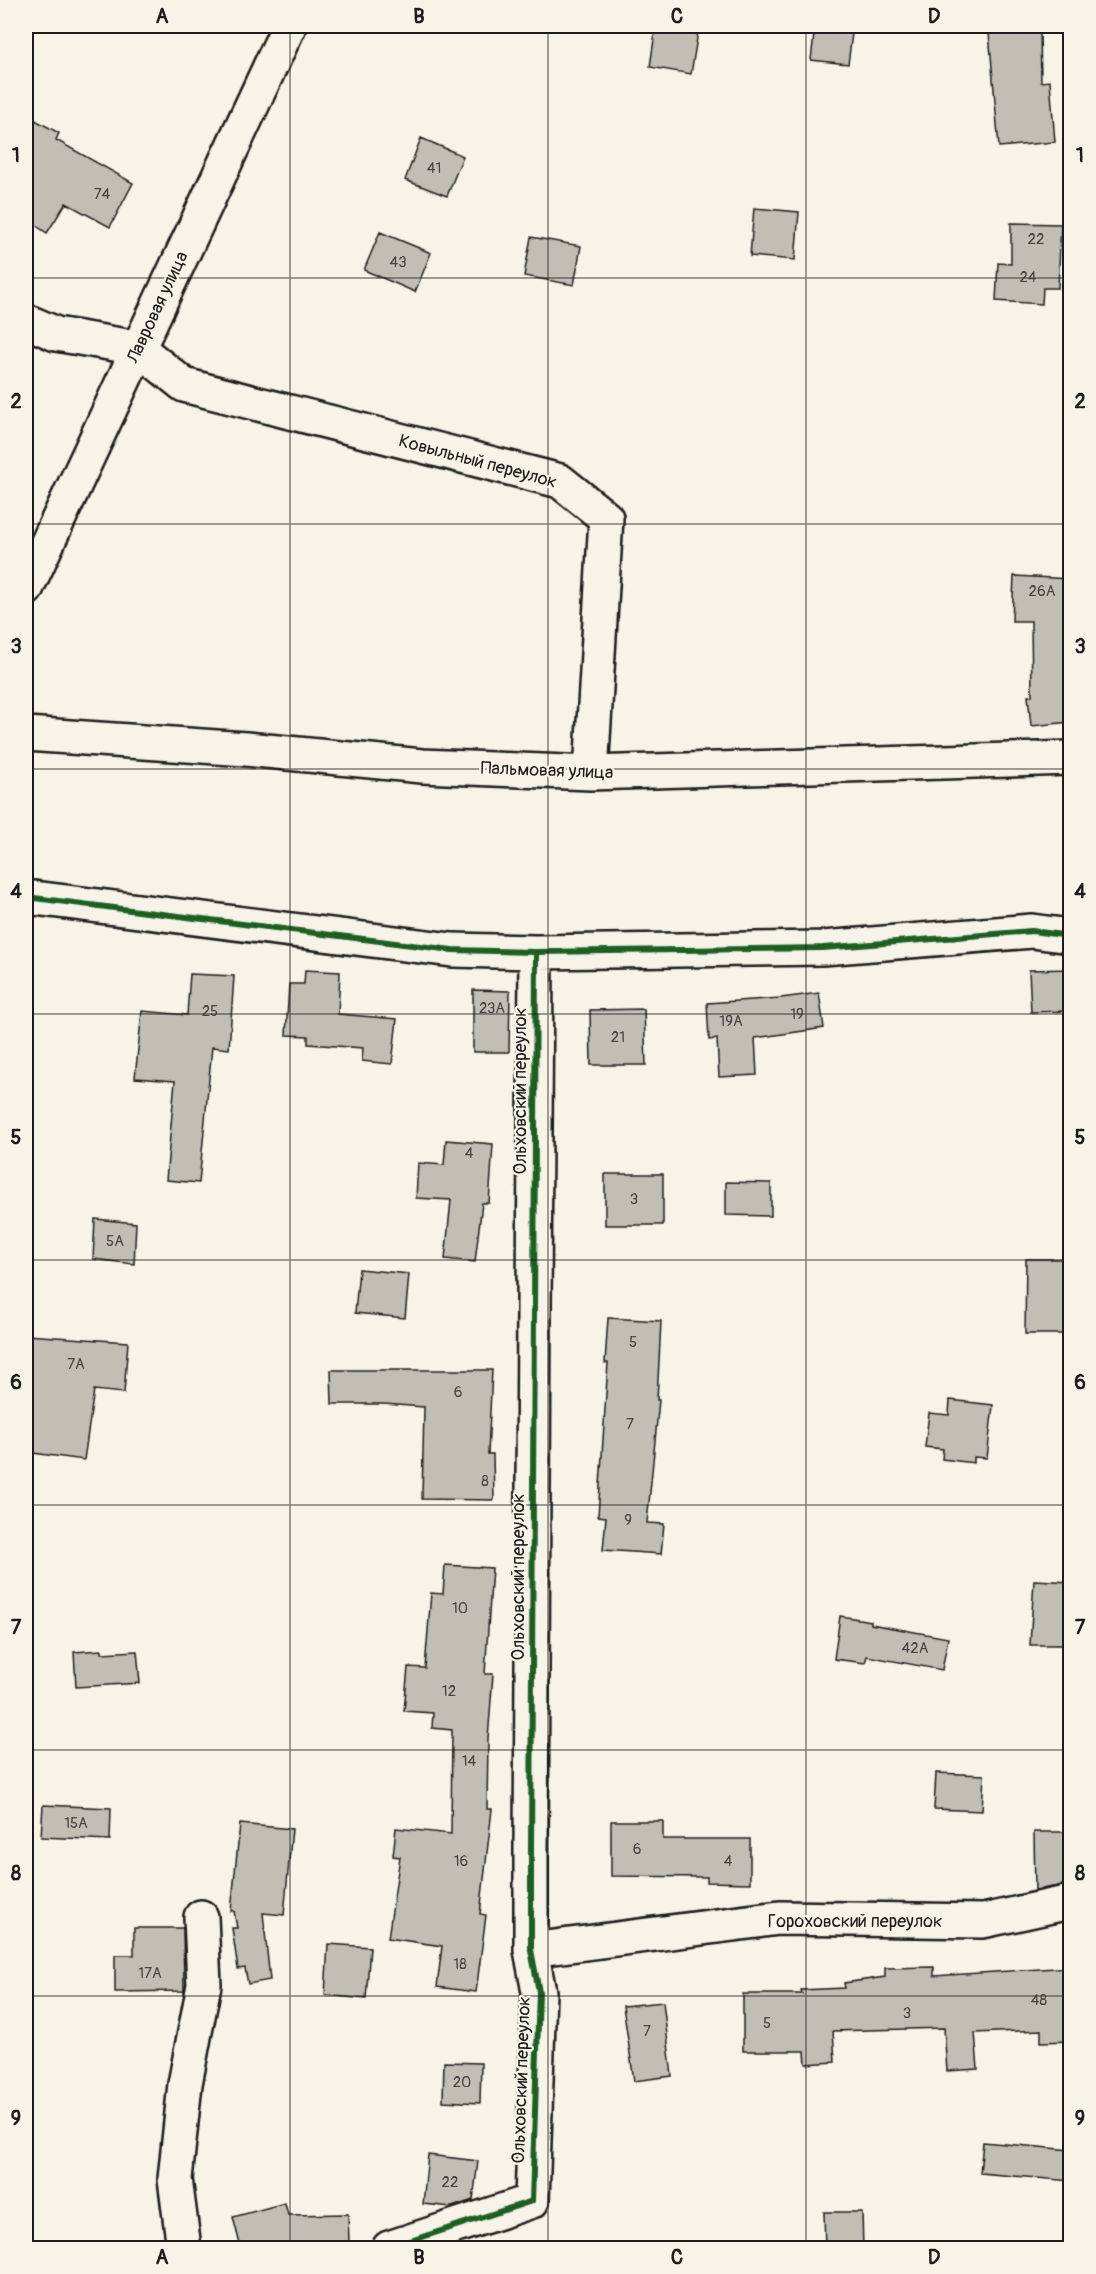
<svg xmlns="http://www.w3.org/2000/svg" width="1096" height="2274" font-family="Pangolin,sans-serif">
  <rect width="100%" height="100%" fill="#f7f3e8"/>
  <filter id="ink" filterUnits="userSpaceOnUse"><feTurbulence type="fractalNoise" baseFrequency=".0167" numOctaves="2"/><feDisplacementMap in="SourceGraphic" scale="12" xChannelSelector="R" yChannelSelector="G"/><feConvolveMatrix kernelMatrix="1 2 1 2 8 2 1 2 1" color-interpolation-filters="sRGB"/></filter>
  <g filter="url(#ink)">
    <path fill="#c0beb5" stroke="#1c1c1c" stroke-width="1.5" d="M 656,26 L 699,26 L 691,74 L 650,67 Z
      M 815,26 L 853,26 L 848,64 L 811,60 Z
      M 1040,32 L 1041,82 L 1050,81 L 1055,142 L 999,147 L 989,33 Z
      M 26,115 L 59,133 L 56,140 L 133,183 L 110,227 L 66,203 L 47,233 L 26,219 Z
      M 421,138 L 463,156 L 447,196 L 405,180 Z
      M 754,208 L 799,212 L 795,260 L 750,256 Z
      M 1011,223 L 1061,224 L 1058,288 L 1043,288 L 1042,304 L 996,301 L 998,263 L 1011,264 Z
      M 380,232 L 431,253 L 415,292 L 364,270 Z
      M 531,237 L 581,246 L 574,285 L 524,276 Z
      M 1014,576 L 1071,579 L 1069,635 L 1071,635 L 1071,722 L 1031,726 L 1028,696 L 1032,696 L 1031,621 L 1012,621 Z
      M 1071,969 L 1071,1011 L 1031,1012 L 1029,970 Z
      M 305,970 L 340,972 L 338,1014 L 397,1019 L 392,1064 L 362,1061 L 363,1048 L 308,1044 L 308,1036 L 286,1035 L 289,984 L 304,984 Z
      M 190,974 L 234,976 L 229,1049 L 212,1047 L 199,1183 L 166,1180 L 175,1081 L 135,1078 L 142,1011 L 187,1015 Z
      M 473,990 L 510,991 L 509,1052 L 473,1052 Z
      M 819,993 L 824,1028 L 755,1038 L 757,1075 L 719,1077 L 717,1039 L 709,1040 L 707,1003 L 781,998 Z
      M 644,1009 L 646,1065 L 591,1065 L 590,1010 Z
      M 446,1140 L 493,1144 L 489,1203 L 482,1203 L 475,1262 L 445,1259 L 451,1200 L 416,1198 L 418,1163 L 444,1165 Z
      M 605,1174 L 663,1174 L 663,1225 L 605,1225 Z
      M 726,1182 L 771,1183 L 771,1216 L 726,1215 Z
      M 95,1219 L 136,1223 L 134,1264 L 93,1259 Z
      M 1026,1259 L 1071,1259 L 1071,1334 L 1025,1334 Z
      M 359,1269 L 409,1274 L 405,1318 L 355,1313 Z
      M 608,1318 L 661,1321 L 657,1400 L 659,1400 L 647,1523 L 664,1524 L 661,1554 L 603,1550 L 606,1517 L 598,1516 L 608,1363 L 605,1363 Z
      M 26,1335 L 128,1342 L 124,1393 L 94,1390 L 84,1460 L 26,1452 L 26,1432 L 31,1386 L 26,1386 Z
      M 331,1370 L 492,1370 L 488,1454 L 493,1454 L 494,1500 L 422,1499 L 424,1407 L 384,1404 L 332,1404 Z
      M 950,1400 L 993,1405 L 987,1458 L 974,1457 L 974,1463 L 942,1459 L 943,1449 L 925,1447 L 929,1413 L 949,1415 Z
      M 445,1565 L 492,1568 L 485,1674 L 493,1674 L 488,1739 L 487,1809 L 492,1809 L 480,1914 L 486,1915 L 476,1992 L 437,1987 L 442,1946 L 388,1938 L 400,1857 L 393,1856 L 396,1828 L 451,1834 L 452,1730 L 432,1728 L 433,1713 L 404,1711 L 408,1667 L 425,1668 L 431,1593 L 443,1594 Z
      M 1034,1580 L 1071,1582 L 1071,1645 L 1030,1645 Z
      M 840,1616 L 871,1621 L 871,1624 L 948,1638 L 942,1670 L 867,1656 L 865,1663 L 834,1659 Z
      M 102,1650 L 102,1653 L 137,1651 L 140,1683 L 76,1687 L 74,1652 Z
      M 936,1773 L 984,1775 L 982,1811 L 934,1809 Z
      M 43,1805 L 111,1808 L 110,1840 L 41,1837 Z
      M 611,1821 L 663,1821 L 663,1839 L 750,1839 L 750,1883 L 707,1882 L 707,1877 L 611,1876 Z
      M 240,1824 L 292,1829 L 284,1915 L 263,1913 L 270,1980 L 248,1984 L 245,1968 L 238,1969 L 232,1928 L 237,1928 L 234,1911 L 231,1911 Z
      M 1034,1832 L 1071,1832 L 1071,1884 L 1035,1890 Z
      M 134,1928 L 183,1928 L 184,1991 L 115,1992 L 115,1955 L 134,1955 Z
      M 328,1944 L 370,1947 L 366,1999 L 325,1995 Z
      M 934,1967 L 934,1976 L 1071,1967 L 1071,2041 L 1041,2042 L 1041,2030 L 975,2033 L 978,2069 L 947,2071 L 944,2028 L 833,2031 L 835,2062 L 806,2064 L 805,2051 L 743,2051 L 743,1994 L 802,1994 L 801,1990 L 845,1988 L 844,1983 L 885,1977 L 885,1968 Z
      M 663,2002 L 672,2076 L 634,2081 L 623,2006 Z
      M 444,2062 L 481,2063 L 480,2103 L 443,2101 Z
      M 983,2142 L 1071,2150 L 1071,2181 L 980,2173 Z
      M 428,2155 L 478,2161 L 473,2200 L 452,2207 L 423,2204 Z
      M 285,2203 L 288,2215 L 348,2214 L 349,2243 L 289,2245 L 274,2248 L 241,2248 L 233,2217 Z
      M 824,2212 L 862,2212 L 863,2248 L 825,2248 Z"/>
    <g fill="none" stroke-linecap="round" stroke-linejoin="round">
      <g stroke="#1c1c1c" stroke-width="38">
        <path id="minor" d="M 26,321 L 56,334 L 138,348 L 184,385 L 560,481 L 606,518 L 591,773
          M 26,589 L 289,26
          M 26,734 L 246,749 L 422,766 L 591,773 L 1070,758
          M 26,897 L 452,950 L 536,952 L 823,948 L 1032,931 L 1070,936
          M 531,1950 L 779,1918 L 983,1921 L 1070,1902
          M 184,2248 L 175,2179 L 185,2084 L 204,1985 L 201,1917
          M 389,2248 L 532,2201 L 539,1992 L 531,1950 L 531,1849 L 536,952"/>
      </g>
      <use href="#minor" stroke="#f7f3e8" stroke-width="33"/>
      <g stroke="#f7f3e8" stroke-width="10">
        <path id="cycleway" d="M 26,897 L 452,950 L 536,952 L 823,948 L 1032,931 L 1070,936
          M 389,2248 L 532,2201 L 539,1992 L 531,1950 L 531,1849 L 536,952"/>
      </g>
      <use href="#cycleway" stroke="#1b5e20" stroke-width="6"/>
    </g>
  </g>
  <path fill="none" stroke="#1c1c1c" stroke-width="1.5" stroke-opacity="0.55" d="M 290,26 L 290,2248M 548,26 L 548,2248M 806,26 L 806,2248M 26,278 L 1070,278M 26,524 L 1070,524M 26,769 L 1070,769M 26,1014 L 1070,1014M 26,1260 L 1070,1260M 26,1505 L 1070,1505M 26,1750 L 1070,1750M 26,1996 L 1070,1996"/>
  <g text-anchor="middle" stroke-width="4.5" stroke-linejoin="round" paint-order="stroke">
    <g font-size="15" fill="#454442">
      <text x="434" y="173">41</text>
      <text x="102" y="199">74</text>
      <text x="1036" y="244">22</text>
      <text x="398" y="267">43</text>
      <text x="1028" y="282">24</text>
      <text x="1042" y="596">26А</text>
      <text x="492" y="1013">23А</text>
      <text x="210" y="1016">25</text>
      <text x="797" y="1019">19</text>
      <text x="731" y="1026">19А</text>
      <text x="618" y="1042">21</text>
      <text x="469" y="1158">4</text>
      <text x="634" y="1204">3</text>
      <text x="115" y="1246">5А</text>
      <text x="633" y="1347">5</text>
      <text x="76" y="1369">7А</text>
      <text x="458" y="1397">6</text>
      <text x="630" y="1429">7</text>
      <text x="485" y="1486">8</text>
      <text x="628" y="1525">9</text>
      <text x="460" y="1613">10</text>
      <text x="915" y="1653">42А</text>
      <text x="449" y="1696">12</text>
      <text x="469" y="1766">14</text>
      <text x="76" y="1828">15А</text>
      <text x="637" y="1854">6</text>
      <text x="461" y="1866">16</text>
      <text x="728" y="1866">4</text>
      <text x="460" y="1969">18</text>
      <text x="150" y="1978">17А</text>
      <text x="1039" y="2005">48</text>
      <text x="907" y="2018">3</text>
      <text x="767" y="2028">5</text>
      <text x="647" y="2036">7</text>
      <text x="462" y="2087">20</text>
      <text x="450" y="2187">22</text>
    </g>
    <g font-size="18" fill="#1c1c1c" stroke="#f7f3e8">
      <text transform="translate(157 307) rotate(-65)" y="6">Лавровая улица</text>
      <text transform="translate(478 461) rotate(15)" y="6">Ковыльный переулок</text>
      <text transform="translate(547 770) rotate(2)" y="6">Пальмовая улица</text>
      <text transform="translate(520 1091) rotate(-90)" y="6">Ольховский переулок</text>
      <text transform="translate(518 1577) rotate(-90)" y="6">Ольховский переулок</text>
      <text x="855" y="1927">Гороховский переулок</text>
      <text transform="translate(521 2080) rotate(-88)" y="6">Ольховский переулок</text>
    </g>
  </g>
  <rect width="1096" height="2274" fill="none" stroke="#f7f3e8" stroke-width="66"/>
  <rect x="33" y="33" width="1030" height="2208" fill="none" stroke="#1c1c1c" stroke-width="2"/>
  <g font-size="20" text-anchor="middle" font-weight="bold" fill="#1c1c1c">
    <text x="162" y="23">A</text>
    <text x="419" y="23">B</text>
    <text x="677" y="23">C</text>
    <text x="934" y="23">D</text>
    <text x="16" y="162">1</text>
    <text x="1080" y="162">1</text>
    <text x="16" y="408">2</text>
    <text x="1080" y="408">2</text>
    <text x="16" y="653">3</text>
    <text x="1080" y="653">3</text>
    <text x="16" y="898">4</text>
    <text x="1080" y="898">4</text>
    <text x="16" y="1144">5</text>
    <text x="1080" y="1144">5</text>
    <text x="16" y="1389">6</text>
    <text x="1080" y="1389">6</text>
    <text x="16" y="1634">7</text>
    <text x="1080" y="1634">7</text>
    <text x="16" y="1880">8</text>
    <text x="1080" y="1880">8</text>
    <text x="16" y="2125">9</text>
    <text x="1080" y="2125">9</text>
    <text x="162" y="2264">A</text>
    <text x="419" y="2264">B</text>
    <text x="677" y="2264">C</text>
    <text x="934" y="2264">D</text>
  </g>
</svg>
